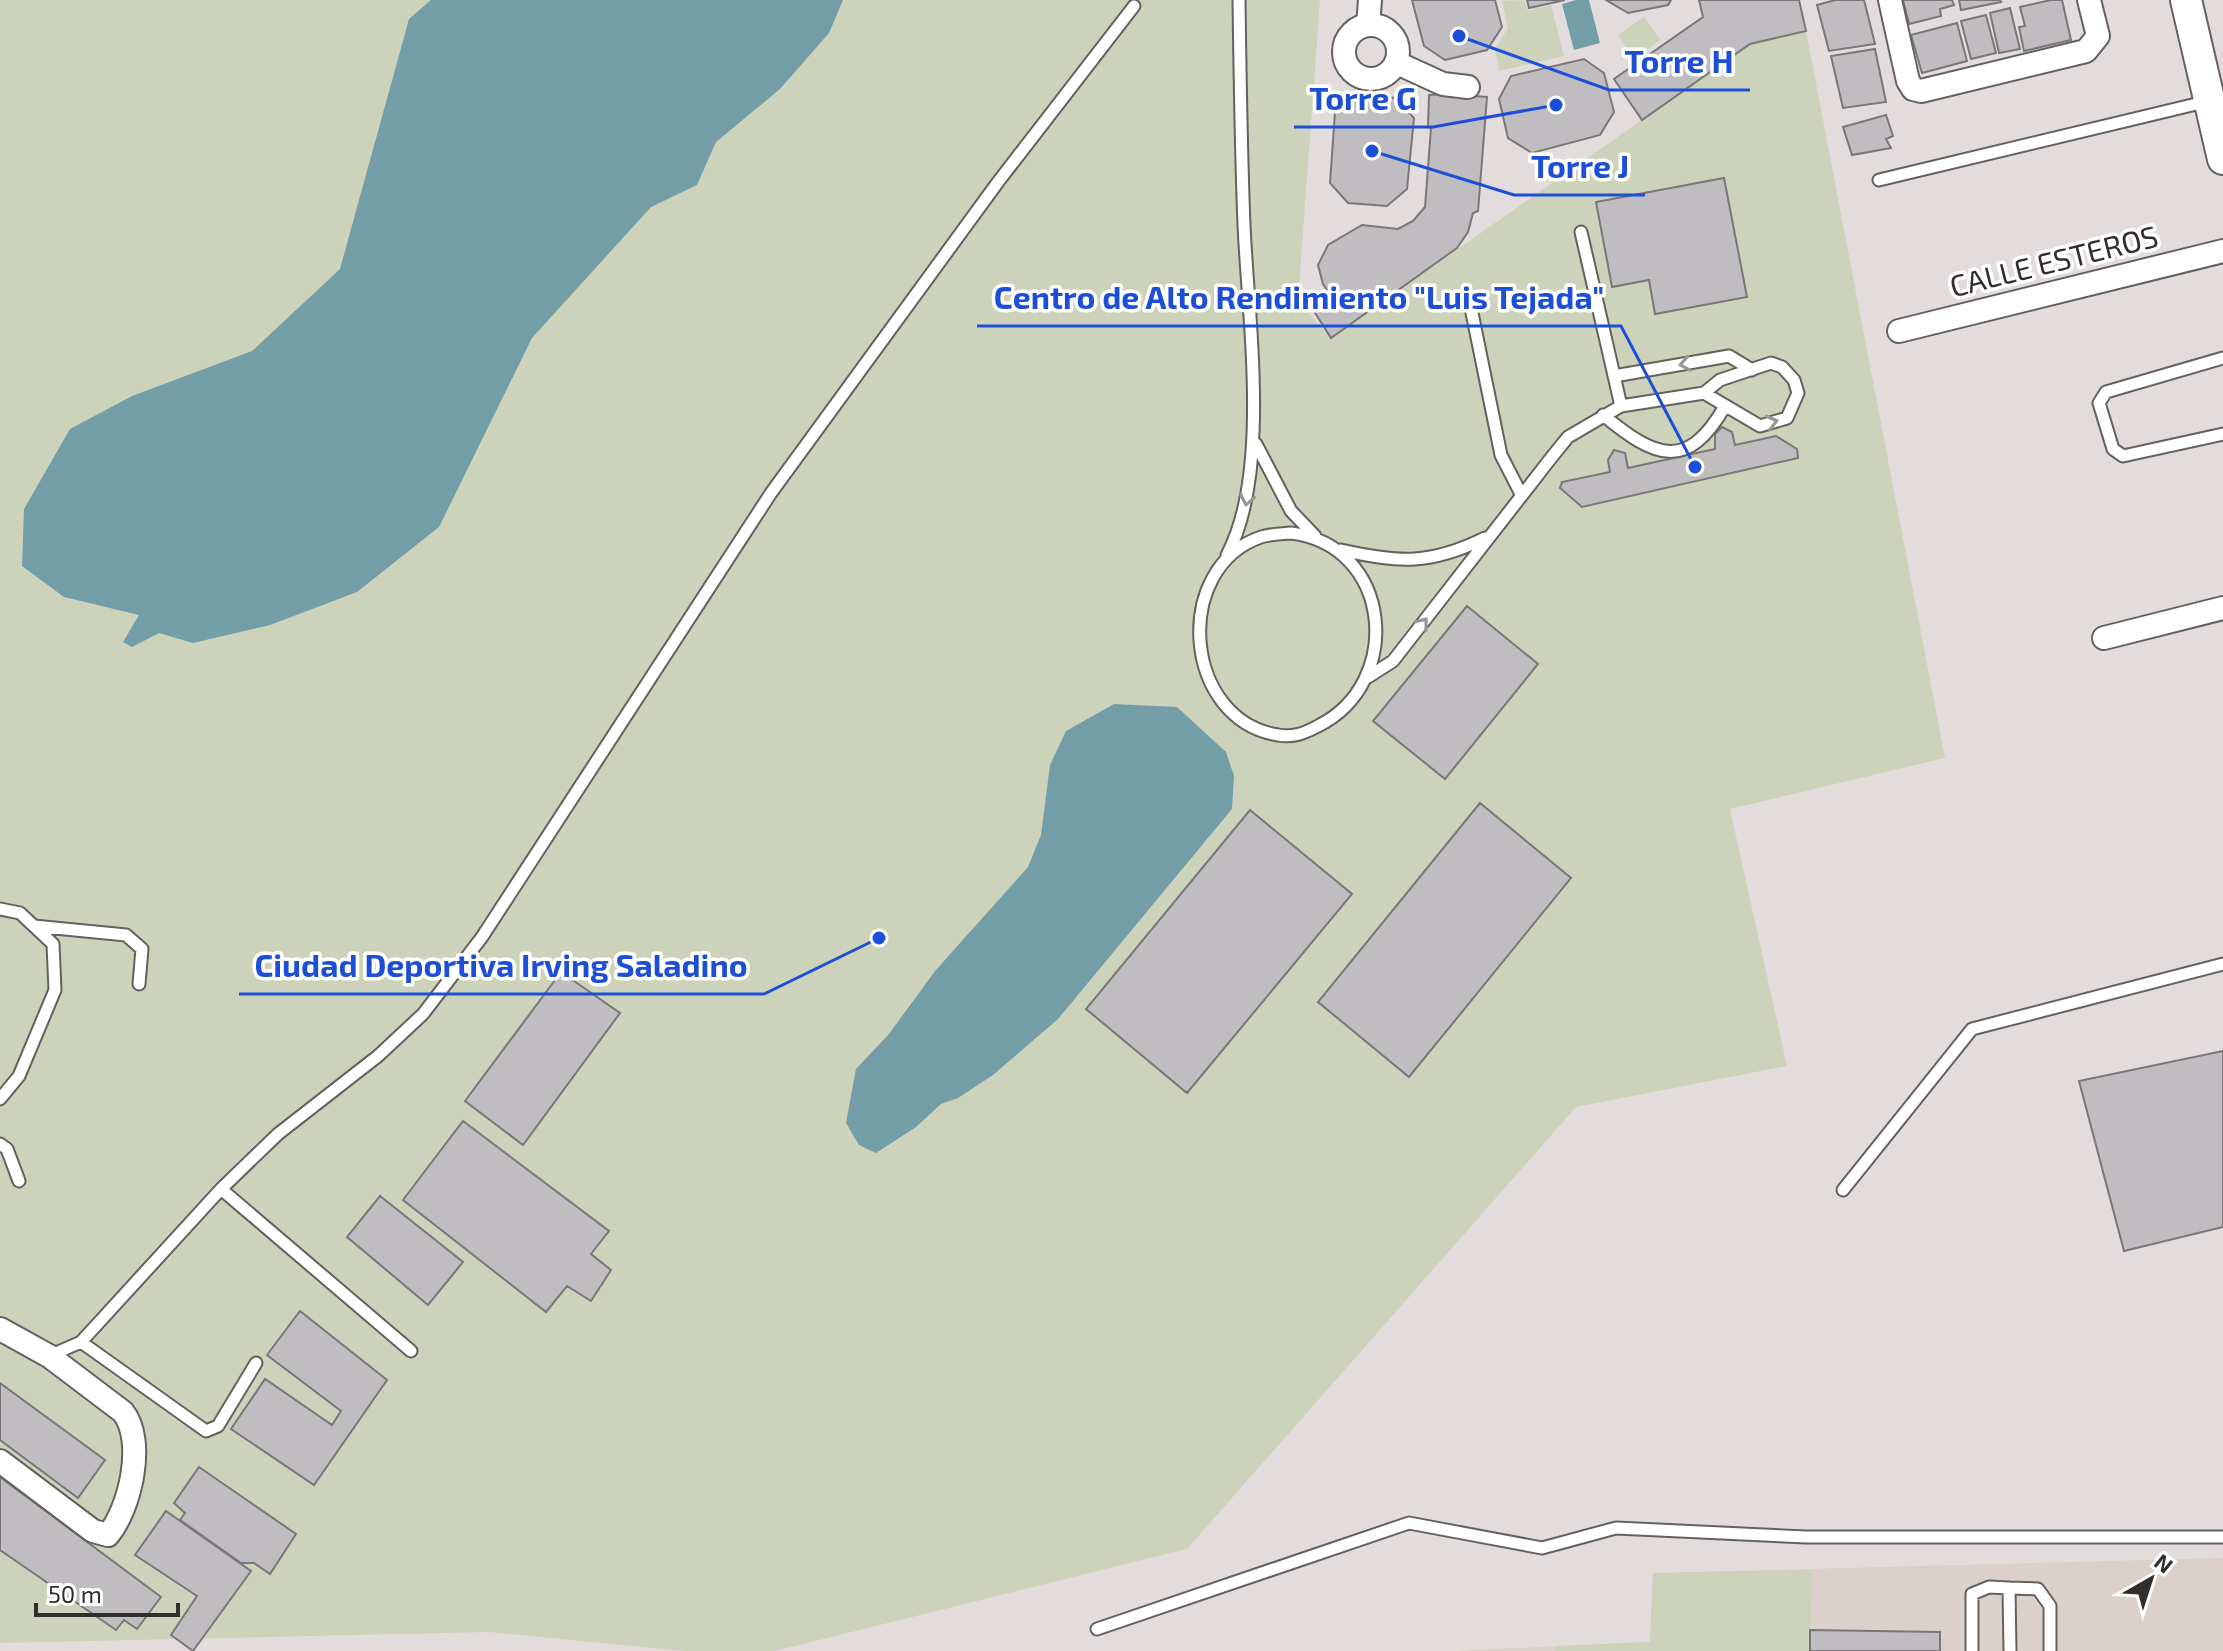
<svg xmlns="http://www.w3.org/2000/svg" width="2223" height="1651" font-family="'Exo 2',sans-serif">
  <rect width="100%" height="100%" fill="#e2dddc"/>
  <path fill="#dcd0cb" d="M 2223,1558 L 2223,1651 L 1451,1651 L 1650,1642 L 1653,1573 Z"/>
  <path fill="#cdd2ba" d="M 0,0 L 1320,0 L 1298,301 L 1331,338 L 1750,44 L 1806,31 L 1945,758 L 1730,809 L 1787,1066 L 1576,1107 L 1187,1549 L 775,1651 L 683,1651 L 489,1632 L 0,1643 Z
    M 1524,0 L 1528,11 L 1551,5 L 1564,56 L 1499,71 L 1495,49 L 1508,28 L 1502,1 Z
    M 1644,17 L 1661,40 L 1634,59 L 1618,35 Z
    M 1812,1570 L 1810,1651 L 1555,1651 L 1555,1646 L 1650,1642 L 1653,1573 Z"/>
  <path fill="#739ea8" d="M 431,0 L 843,0 L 829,33 L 780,89 L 716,142 L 697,185 L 651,207 L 532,338 L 439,527 L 357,592 L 270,625 L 193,643 L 159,633 L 132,647 L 123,642 L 139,615 L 64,597 L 22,566 L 24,509 L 70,429 L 132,396 L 252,351 L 340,269 L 409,19 Z
    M 1576,0 L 1589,0 L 1600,43 L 1574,50 L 1562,4 Z
    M 1114,704 L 1177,707 L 1226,752 L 1234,776 L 1232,809 L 1058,1019 L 993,1075 L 958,1098 L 941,1104 L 916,1127 L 876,1153 L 859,1145 L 846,1123 L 856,1069 L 889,1034 L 935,971 L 1028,867 L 1041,835 L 1050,765 L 1066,731 Z"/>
  <path fill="#c0bdc0" stroke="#7a777a" stroke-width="2" d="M 1412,0 L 1495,0 L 1502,27 L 1487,50 L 1445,60 L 1424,46 Z
    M 1527,0 L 1565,0 L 1529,8 Z
    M 1671,0 L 1668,5 L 1628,13 L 1606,0 Z
    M 1699,0 L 1799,0 L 1806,31 L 1750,44 L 1642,120 L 1614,79 L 1703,17 Z
    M 1835,0 L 1864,0 L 1875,44 L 1829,51 L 1817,5 Z
    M 1903,0 L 1952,0 L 1954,5 L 1940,9 L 1941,16 L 1909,24 Z
    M 1959,0 L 2000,0 L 2001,2 L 1961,10 Z
    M 2051,0 L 2062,0 L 2071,40 L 2024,51 L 2019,27 L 2025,26 L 2020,7 Z
    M 2010,8 L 2020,49 L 1999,53 L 1990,13 Z
    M 1986,15 L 1996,53 L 1971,59 L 1961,21 Z
    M 1957,23 L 1967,61 L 1922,73 L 1911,35 Z
    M 1875,49 L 1886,102 L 1843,108 L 1831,56 Z
    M 1584,59 L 1604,73 L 1614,112 L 1600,135 L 1532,153 L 1508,138 L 1499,99 L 1511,76 Z
    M 1355,94 L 1396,98 L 1414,118 L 1407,189 L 1387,206 L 1348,203 L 1330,183 L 1335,112 Z
    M 1447,94 L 1487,97 L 1478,211 L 1473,213 L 1468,232 L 1457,248 L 1331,338 L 1312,308 L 1330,294 L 1323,284 L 1318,265 L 1328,245 L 1362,225 L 1398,229 L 1413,221 L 1425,207 L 1431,128 L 1428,127 L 1429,95 Z
    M 1886,115 L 1893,136 L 1886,139 L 1891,148 L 1852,155 L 1843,127 Z
    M 1724,178 L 1747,297 L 1655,314 L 1649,280 L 1612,287 L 1596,202 Z
    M 1722,427 L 1732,432 L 1735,445 L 1776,436 L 1797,449 L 1798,458 L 1582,507 L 1560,488 L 1562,482 L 1610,472 L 1608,460 L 1614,450 L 1625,453 L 1628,468 L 1715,449 L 1715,434 Z
    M 1467,606 L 1538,664 L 1445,779 L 1373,721 Z
    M 1480,803 L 1571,878 L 1409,1077 L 1318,1002 Z
    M 1250,810 L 1352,894 L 1187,1093 L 1086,1009 Z
    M 561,972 L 620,1013 L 523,1145 L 465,1101 Z
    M 2223,1051 L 2223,1227 L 2124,1251 L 2079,1081 Z
    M 463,1121 L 609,1231 L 591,1254 L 611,1270 L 591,1301 L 567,1286 L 546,1312 L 403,1200 Z
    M 380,1196 L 463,1262 L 428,1305 L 347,1237 Z
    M 300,1311 L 387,1380 L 314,1485 L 231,1429 L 265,1379 L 332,1425 L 341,1411 L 267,1355 Z
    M 0,1383 L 105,1460 L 78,1498 L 0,1440 Z
    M 199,1467 L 296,1534 L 270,1574 L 254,1563 L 241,1563 L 180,1520 L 185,1513 L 174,1503 Z
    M 0,1477 L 161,1597 L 137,1629 L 124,1620 L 116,1630 L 0,1550 Z
    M 166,1511 L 251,1571 L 193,1651 L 171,1635 L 197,1596 L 135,1555 Z
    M 1810,1630 L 1940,1632 L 1940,1651 L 1810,1651 Z"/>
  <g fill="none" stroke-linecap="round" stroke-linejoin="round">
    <g stroke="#656160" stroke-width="15">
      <path id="service" d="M 1879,180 L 2209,101
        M 1581,232 L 1621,406
        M 1471,308 L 1501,455 L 1521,494
        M 2223,358 L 2106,392 L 2099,403 L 2113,449 L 2123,456 L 2223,434
        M 1614,376 L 1729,356 L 1752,370
        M 1603,415 C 1654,457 1687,473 1725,406
        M 1256,444 L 1291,511 L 1315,536
        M 1291,533 C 1392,545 1405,683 1318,726 C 1305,733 1293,738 1278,735 C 1183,720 1171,568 1261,537 C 1270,534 1281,534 1291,533 Z
        M 1341,550 C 1400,563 1430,565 1485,538
        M 1227,555 C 1271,473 1248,319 1244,225 C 1241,150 1240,75 1239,0
        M 1368,677 L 1393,661 L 1551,458 L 1568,437 L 1621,406 L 1704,393 L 1720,380 L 1771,363 L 1782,367 L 1794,380 L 1798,393 L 1787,418 L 1760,426 L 1704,393
        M 0,909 L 20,913 L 53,944 L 55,990 L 19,1076 L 0,1099
        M 34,926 L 126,935 L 142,949 L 139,984
        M 0,1144 L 7,1149 L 19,1181
        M 221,1189 L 411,1351
        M 1843,1190 L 1972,1029 L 2223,964
        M 81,1342 L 206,1431 L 218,1426 L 256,1363
        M 49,1356 L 81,1342 L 221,1189 L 278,1134 L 378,1056 L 423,1014 L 482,937 L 771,493 L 998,182 L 1134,6
        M 1097,1629 L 1409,1523 L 1542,1548 L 1616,1528 L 1806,1537 L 2223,1537
        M 1972,1651 L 1972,1594 L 1989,1587 L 2009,1588
        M 2010,1651 L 2009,1588 L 2038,1589 L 2050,1606 L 2050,1651"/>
    </g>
    <g stroke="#656160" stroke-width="26">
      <path id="minor" d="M 1890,0 L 1908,81 L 1913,89 L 1921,91 L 2086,51 L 2098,36 L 2089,0
        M1344 52a27 27 0 1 1 54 0a27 27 0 1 1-54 0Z
        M 1368,25 L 1370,0
        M 1397,63 L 1443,84 L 1468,87
        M 1899,331 L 2223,251
        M 2104,638 L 2223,608
        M 0,1329 L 49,1356 L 123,1412 C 146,1441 130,1509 108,1535 L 93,1531 L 0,1461"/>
    </g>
    <g stroke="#656160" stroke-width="34">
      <path id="secondary" d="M 2186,0 L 2223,159"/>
    </g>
    <use href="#service" stroke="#fff" stroke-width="11"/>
    <use href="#minor" stroke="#fff" stroke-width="22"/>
    <use href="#secondary" stroke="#fff" stroke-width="30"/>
  </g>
  <defs><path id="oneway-chevron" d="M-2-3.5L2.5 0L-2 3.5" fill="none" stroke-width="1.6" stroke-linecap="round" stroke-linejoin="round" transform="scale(2)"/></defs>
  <g stroke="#989796">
    <use href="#oneway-chevron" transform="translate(1685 364) rotate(170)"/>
    <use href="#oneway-chevron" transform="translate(1772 422) rotate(-14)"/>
    <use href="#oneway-chevron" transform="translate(1247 500) rotate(101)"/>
    <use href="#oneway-chevron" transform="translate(1423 623) rotate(-51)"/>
  </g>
  <g text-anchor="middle" stroke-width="7" stroke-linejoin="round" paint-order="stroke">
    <g font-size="30" fill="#302f2e" stroke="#fff">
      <text transform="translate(2054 262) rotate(-14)" y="10">CALLE ESTEROS</text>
    </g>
  </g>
  <path fill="none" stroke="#1d4ed8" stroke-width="3" d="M1459 36L1609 90H1750M1556 105L1433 127H1294M1372 151L1514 195H1645M1695 467L1621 326H977M879 938L764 994H239"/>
  <g fill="#1d4ed8" stroke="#fff" stroke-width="3">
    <circle cx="1459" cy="36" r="8"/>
    <circle cx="1556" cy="105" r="8"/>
    <circle cx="1372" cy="151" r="8"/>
    <circle cx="1695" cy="467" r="8"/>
    <circle cx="879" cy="938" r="8"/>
  </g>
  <g font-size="32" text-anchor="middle" font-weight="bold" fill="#1d4ed8" stroke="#fff" stroke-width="7" stroke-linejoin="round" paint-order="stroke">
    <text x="1679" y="73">Torre H</text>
    <text x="1363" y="110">Torre G</text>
    <text x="1580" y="178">Torre J</text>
    <text x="1299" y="309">Centro de Alto Rendimiento "Luis Tejada"</text>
    <text x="501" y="977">Ciudad Deportiva Irving Saladino</text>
  </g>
  <g transform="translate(2151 1579) rotate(39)" stroke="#ffffff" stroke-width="6" paint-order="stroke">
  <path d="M0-6L14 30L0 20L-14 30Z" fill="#302f2e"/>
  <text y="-12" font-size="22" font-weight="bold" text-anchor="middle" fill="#302f2e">N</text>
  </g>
  <path d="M36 1603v12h142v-12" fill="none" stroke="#302f2e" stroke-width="4"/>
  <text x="48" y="1603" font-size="24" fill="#302f2e" stroke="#ffffff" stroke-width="6" paint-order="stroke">50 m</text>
</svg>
